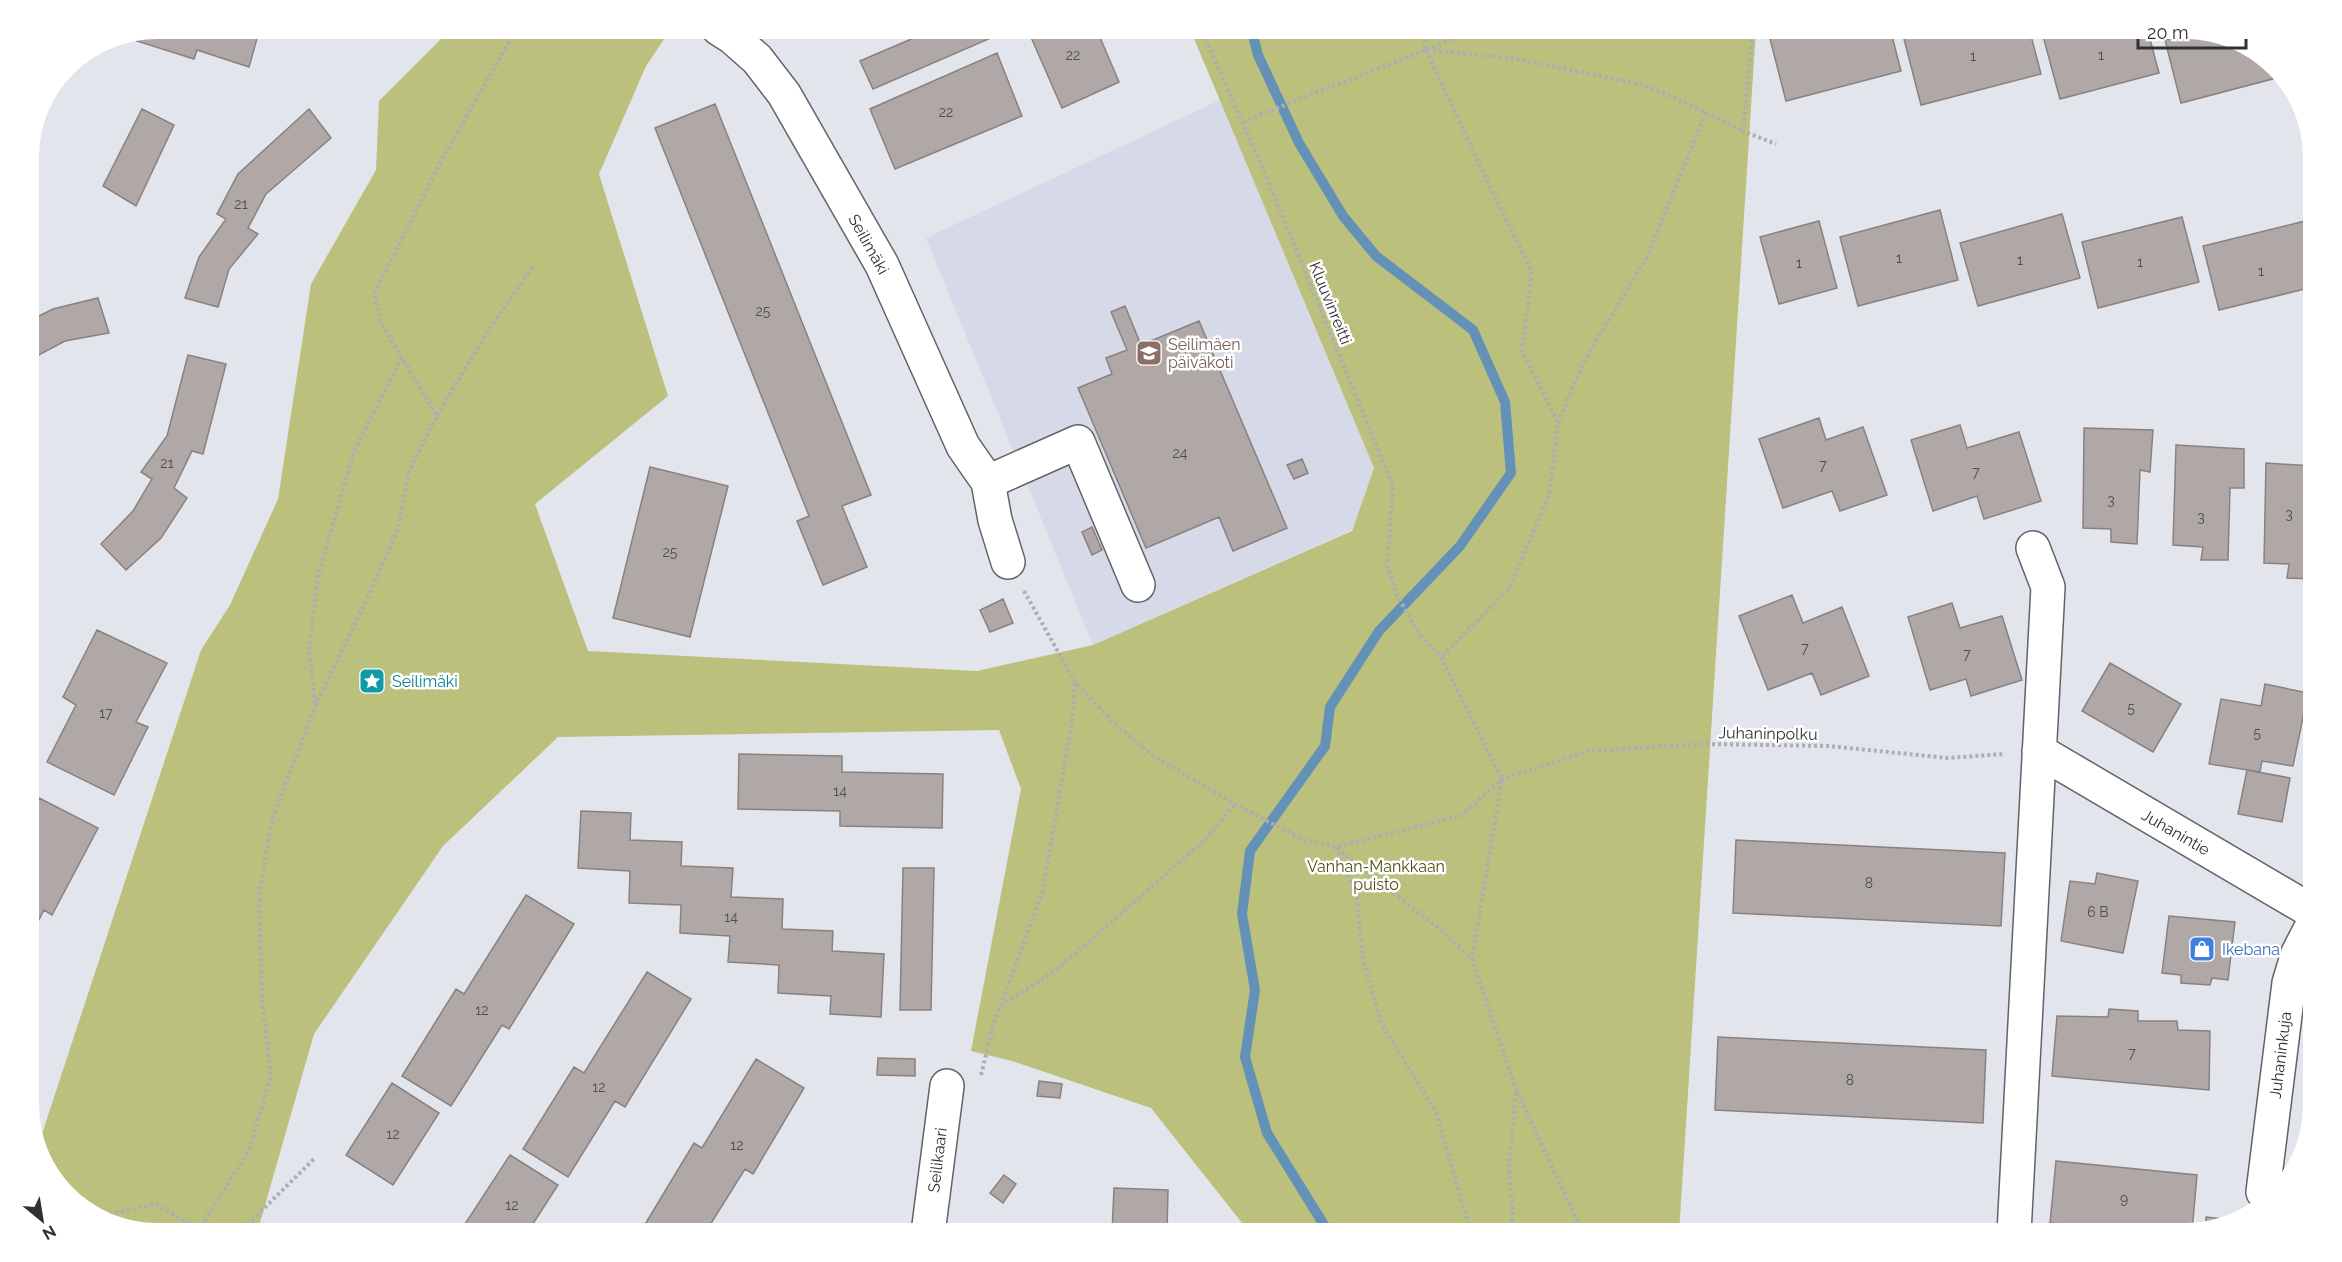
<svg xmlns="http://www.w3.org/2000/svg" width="2342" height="1262" font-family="Raleway,sans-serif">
  <rect width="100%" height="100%" fill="#e3e5ec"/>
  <path fill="#d6dae8" d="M 1220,100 L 1374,468 L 1352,530 L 1093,645 L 926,238 Z"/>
  <path fill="#bbc07c" d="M 652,29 L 667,35 L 646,66 L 599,174 L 668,396 L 535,504 L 588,651 L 977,671 L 1093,645 L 1352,531 L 1374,468 L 1190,29 L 1756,29 L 1679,1233 L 1250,1233 L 1151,1108 L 1012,1061 L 971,1051 L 1021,789 L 999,730 L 558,737 L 443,846 L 314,1034 L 257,1233 L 157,1233 L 100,1220 L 50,1176 L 39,1143 L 201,650 L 230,605 L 278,499 L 311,284 L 376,170 L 379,101 L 451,29 Z"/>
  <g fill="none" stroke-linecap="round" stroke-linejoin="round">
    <path stroke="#6391b8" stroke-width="10" d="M 1251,28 L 1258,55 L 1299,143 L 1343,216 L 1376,256 L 1473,330 L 1505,402 L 1511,473 L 1460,546 L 1379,631 L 1330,707 L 1325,746 L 1250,851 L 1242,914 L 1255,990 L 1245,1057 L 1267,1133 L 1329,1233"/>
  </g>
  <path fill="#b0a8a6" stroke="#898180" stroke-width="1.5" d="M 157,28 L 260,28 L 249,67 L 197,50 L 194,59 L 121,36 Z
    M 937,28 L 986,28 L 991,38 L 873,89 L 860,61 Z
    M 1027,28 L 1096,28 L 1119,82 L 1062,108 Z
    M 1795,28 L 1890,28 L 1901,71 L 1786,101 L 1769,35 Z
    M 1945,28 L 2029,28 L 2041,74 L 1921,105 L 1904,39 Z
    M 2073,28 L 2147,28 L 2159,73 L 2060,99 L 2043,36 Z
    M 2196,31 L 2242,42 L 2280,77 L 2181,103 L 2165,40 Z
    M 997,53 L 1022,116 L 895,169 L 870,109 Z
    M 715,104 L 871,495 L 842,506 L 867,567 L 823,585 L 797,521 L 809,516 L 655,128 Z
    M 142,109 L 174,125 L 136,206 L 103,186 Z
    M 309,109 L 331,138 L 266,194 L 248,228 L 258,234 L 229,269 L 218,307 L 185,298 L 199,257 L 226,219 L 217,214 L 238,174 Z
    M 1940,210 L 1958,280 L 1858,306 L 1840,237 Z
    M 2062,214 L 2080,278 L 1978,306 L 1960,243 Z
    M 2182,217 L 2199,282 L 2098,308 L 2082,242 Z
    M 1819,221 L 1837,288 L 1779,304 L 1760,237 Z
    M 2305,221 L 2313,255 L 2313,287 L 2219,310 L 2203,246 Z
    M 98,298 L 109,333 L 65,341 L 31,359 L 37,372 L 29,376 L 29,321 L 53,309 Z
    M 1125,306 L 1141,345 L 1199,321 L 1287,528 L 1233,551 L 1219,517 L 1146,548 L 1078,388 L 1112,374 L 1106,358 L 1127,350 L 1111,312 Z
    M 188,355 L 226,364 L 203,454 L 192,451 L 174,488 L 187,498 L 161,538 L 126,570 L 101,544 L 133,511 L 152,479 L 141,472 L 167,436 Z
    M 1819,418 L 1826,440 L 1863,427 L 1887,495 L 1840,511 L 1832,491 L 1783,508 L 1759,439 Z
    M 1960,425 L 1967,448 L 2019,432 L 2041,501 L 1984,519 L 1977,496 L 1933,511 L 1911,440 Z
    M 2084,428 L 2153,430 L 2150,472 L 2140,470 L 2137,544 L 2111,542 L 2111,529 L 2083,528 Z
    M 2176,445 L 2244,449 L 2244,488 L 2230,488 L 2228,560 L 2201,560 L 2203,547 L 2173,545 Z
    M 1302,459 L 1308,473 L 1294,479 L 1287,465 Z
    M 2266,463 L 2313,466 L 2313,579 L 2287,578 L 2289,564 L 2264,563 Z
    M 650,467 L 728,486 L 690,637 L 613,618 Z
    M 1092,527 L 1102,550 L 1092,555 L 1082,532 Z
    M 1792,595 L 1803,623 L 1842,607 L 1869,676 L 1821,695 L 1812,673 L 1768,690 L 1739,616 Z
    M 1003,599 L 1013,623 L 990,632 L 980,610 Z
    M 1952,603 L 1960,628 L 2002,616 L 2022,680 L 1971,696 L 1966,679 L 1930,690 L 1908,617 Z
    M 97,630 L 167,663 L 136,722 L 148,727 L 114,795 L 47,762 L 76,705 L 63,697 Z
    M 2110,663 L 2181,704 L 2153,752 L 2082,711 Z
    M 2265,684 L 2308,693 L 2293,766 L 2262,761 L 2260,772 L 2209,764 L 2221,699 L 2261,706 Z
    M 739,754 L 842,756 L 842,772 L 943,774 L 942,828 L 840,826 L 840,811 L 738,809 Z
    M 2247,770 L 2290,778 L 2282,822 L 2238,814 Z
    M 39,798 L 98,828 L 52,915 L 44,910 L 29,939 L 29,819 Z
    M 581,811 L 631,813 L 630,840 L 682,842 L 681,866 L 733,868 L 731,897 L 783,899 L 782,929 L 833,931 L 832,951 L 884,954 L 881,1017 L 830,1014 L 831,996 L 778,993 L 779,965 L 728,962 L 730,936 L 680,933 L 681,905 L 629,903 L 630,871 L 578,868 Z
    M 1736,840 L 2005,853 L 2001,926 L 1733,913 Z
    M 903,868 L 934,868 L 931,1010 L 900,1010 Z
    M 2097,873 L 2138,881 L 2123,953 L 2061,941 L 2070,881 L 2095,884 Z
    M 526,895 L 574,924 L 509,1029 L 502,1025 L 451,1106 L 402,1076 L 456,989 L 464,994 Z
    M 2169,916 L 2235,922 L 2228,980 L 2212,978 L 2210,985 L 2181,983 L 2181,975 L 2162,973 Z
    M 647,972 L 691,999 L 625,1107 L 615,1101 L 568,1177 L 523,1149 L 574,1067 L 584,1073 Z
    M 2109,1009 L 2138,1011 L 2138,1021 L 2177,1021 L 2178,1030 L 2210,1031 L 2209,1090 L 2052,1076 L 2057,1016 L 2108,1017 Z
    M 1718,1037 L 1986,1050 L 1983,1123 L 1715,1110 Z
    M 878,1058 L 915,1059 L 915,1076 L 877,1075 Z
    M 756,1059 L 804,1088 L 753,1174 L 745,1169 L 705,1233 L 657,1233 L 644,1226 L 694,1143 L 702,1148 Z
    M 1039,1081 L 1062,1084 L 1060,1098 L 1037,1096 Z
    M 392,1083 L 439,1113 L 393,1185 L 346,1155 Z
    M 510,1155 L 558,1185 L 527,1233 L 479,1233 L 465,1224 Z
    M 2056,1161 L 2197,1175 L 2192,1231 L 2163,1233 L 2050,1223 Z
    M 1004,1175 L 1016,1184 L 1003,1203 L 990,1193 Z
    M 1114,1188 L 1168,1190 L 1167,1233 L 1112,1233 Z
    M 2206,1217 L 2231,1220 L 2206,1227 Z"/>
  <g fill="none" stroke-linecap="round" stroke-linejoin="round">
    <g stroke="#616369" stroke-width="36">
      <path id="minor" d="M 718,28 L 732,37 L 757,59 L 784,94 L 882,265 L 963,446 L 988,482 L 995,520 L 1008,562
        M 988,482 L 1078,442 L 1138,585
        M 2039,751 L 2313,912
        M 2263,1192 L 2289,983 L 2298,953 L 2313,924
        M 928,1233 L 947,1086
        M 2014,1233 L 2048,587 L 2033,548"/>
    </g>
    <path stroke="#acaeb3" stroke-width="4" stroke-dasharray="3 3" stroke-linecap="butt" d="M 1201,28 L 1265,174 L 1393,486 L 1387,566 L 1397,595 L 1419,634 L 1441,657 L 1502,779 L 1472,959 L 1516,1089 L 1583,1233
      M 1753,28 L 1743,131 L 1776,144
      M 1426,50 L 1492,191 L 1532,271 L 1522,351 L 1558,423 L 1549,495 L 1509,589 L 1441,657
      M 1427,50 L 1512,58 L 1644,85 L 1706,112 L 1743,131
      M 1427,50 L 1479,28
      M 1243,122 C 1303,97 1365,74 1426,50 L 1423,28
      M 437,416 L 484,337 L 533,266
      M 1558,423 L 1584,361 L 1647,257 L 1706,112
      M 1024,591 L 1075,682 L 1113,722 L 1152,755 L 1244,809 L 1304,840 L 1336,847 L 1462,815 L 1502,779 L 1589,751 L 1704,744 L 1828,746 L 1948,758 L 2004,754
      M 315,703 L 309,650 L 318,576 L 354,451 L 401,359
      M 1336,847 L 1357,898 L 1362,955 L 1381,1023 L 1436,1112 L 1471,1233
      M 1337,848 L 1438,928 L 1472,959
      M 1001,1006 L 1055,971 L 1204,841 L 1235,804
      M 981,1075 L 994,1023 L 1043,891 L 1072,721 L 1075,682
      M 98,1218 L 100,1216 L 156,1204 L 199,1229 L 249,1151 L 271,1076 L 262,999 L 259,894 L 272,820 L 316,704 L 367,599 L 398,529 L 409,471 L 437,416 L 381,323 L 374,294 L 440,163 L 517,28
      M 239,1233 L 315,1158
      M 1510,1233 L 1513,1212 L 1509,1169 L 1516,1089"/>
    <use href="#minor" stroke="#fff" stroke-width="33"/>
  </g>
  <defs>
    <g id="school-square" transform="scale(1.35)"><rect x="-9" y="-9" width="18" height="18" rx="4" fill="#8d6e63" stroke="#fff"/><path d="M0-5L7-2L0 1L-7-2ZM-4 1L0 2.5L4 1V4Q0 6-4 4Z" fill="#fff"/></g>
    <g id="sight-square" transform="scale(1.35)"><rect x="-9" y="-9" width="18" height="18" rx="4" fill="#0f9aa8" stroke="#fff"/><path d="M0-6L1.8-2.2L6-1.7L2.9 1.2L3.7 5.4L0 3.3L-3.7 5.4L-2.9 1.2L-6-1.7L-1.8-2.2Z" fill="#fff"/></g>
    <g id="shop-square" transform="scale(1.35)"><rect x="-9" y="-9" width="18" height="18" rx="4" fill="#3f7fe0" stroke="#fff"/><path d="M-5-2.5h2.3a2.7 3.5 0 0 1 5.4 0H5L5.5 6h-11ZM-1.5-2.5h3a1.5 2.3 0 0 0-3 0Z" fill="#fff"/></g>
  </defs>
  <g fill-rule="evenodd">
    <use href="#school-square" x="1149" y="353"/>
    <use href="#sight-square" x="372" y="681"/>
    <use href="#shop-square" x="2202" y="949"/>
  </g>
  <g text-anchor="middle" stroke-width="5" stroke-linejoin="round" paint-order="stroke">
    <g font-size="14" fill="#4f4e4f">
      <text x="1073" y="60">22</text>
      <text x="2101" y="60">1</text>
      <text x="1973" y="61">1</text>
      <text x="946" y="117">22</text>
      <text x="241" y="209">21</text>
      <text x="1899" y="263">1</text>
      <text x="2020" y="265">1</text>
      <text x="2140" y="267">1</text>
      <text x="1799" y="268">1</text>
      <text x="2261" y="276">1</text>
      <text x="763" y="316">25</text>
      <text x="1180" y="458">24</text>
      <text x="167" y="468">21</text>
      <text x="1823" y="470">7</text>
      <text x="1976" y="477">7</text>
      <text x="2111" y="505">3</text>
      <text x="2289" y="519">3</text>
      <text x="2201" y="522">3</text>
      <text x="670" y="557">25</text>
      <text x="1805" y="653">7</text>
      <text x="1967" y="659">7</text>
      <text x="2131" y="713">5</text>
      <text x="106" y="718">17</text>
      <text x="2257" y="738">5</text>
      <text x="840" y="796">14</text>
      <text x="1869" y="888">8</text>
      <text x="2098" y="917">6 B</text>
      <text x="731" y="922">14</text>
      <text x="482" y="1015">12</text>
      <text x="2132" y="1058">7</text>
      <text x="1850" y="1085">8</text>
      <text x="599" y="1092">12</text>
      <text x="393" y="1139">12</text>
      <text x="737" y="1150">12</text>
      <text x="2124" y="1204">9</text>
      <text x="512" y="1210">12</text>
    </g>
    <g font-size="16" fill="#2f3032" stroke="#fff">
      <text transform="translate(869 244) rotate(61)" y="6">Seilimäki</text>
      <text transform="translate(1331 303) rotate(68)" y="6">Kluuvinreitti</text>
      <text transform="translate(1768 733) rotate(1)" y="6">Juhaninpolku</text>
      <text transform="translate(2176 832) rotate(30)" y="6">Juhanintie</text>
      <text transform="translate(2280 1055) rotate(-83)" y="6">Juhaninkuja</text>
      <text transform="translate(937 1160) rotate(-83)" y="6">Seilikaari</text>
    </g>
    <g font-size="16" fill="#785e54" stroke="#fff" text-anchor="start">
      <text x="1168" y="350">Seilimäen<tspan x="1168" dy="18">päiväkoti</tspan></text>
    </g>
    <g font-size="16" fill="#0d838f" stroke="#fff" text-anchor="start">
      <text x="392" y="687">Seilimäki</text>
    </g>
    <g font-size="16" fill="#4e5116" stroke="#fff">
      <text x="1376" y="872">Vanhan-Mankkaan<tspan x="1376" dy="18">puisto</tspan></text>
    </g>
    <g font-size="16" fill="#366cbe" stroke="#fff" text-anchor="start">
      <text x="2222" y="955">Ikebana</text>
    </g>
  </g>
  <path d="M0 0H2342V1262H0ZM157 39H2185A118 118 0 0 1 2303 157V1105A118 118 0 0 1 2185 1223H157A118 118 0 0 1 39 1105V157A118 118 0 0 1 157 39Z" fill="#fff" fill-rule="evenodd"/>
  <g transform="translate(42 1220) rotate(150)" stroke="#ffffff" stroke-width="4.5" paint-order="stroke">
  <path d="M0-4.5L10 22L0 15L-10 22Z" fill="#2f3032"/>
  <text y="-9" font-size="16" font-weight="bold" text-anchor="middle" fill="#2f3032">N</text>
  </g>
  <path d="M2138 39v9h108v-9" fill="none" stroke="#2f3032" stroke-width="3"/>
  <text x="2147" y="39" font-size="18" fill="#2f3032" stroke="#ffffff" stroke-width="4.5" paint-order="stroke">20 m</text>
</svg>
